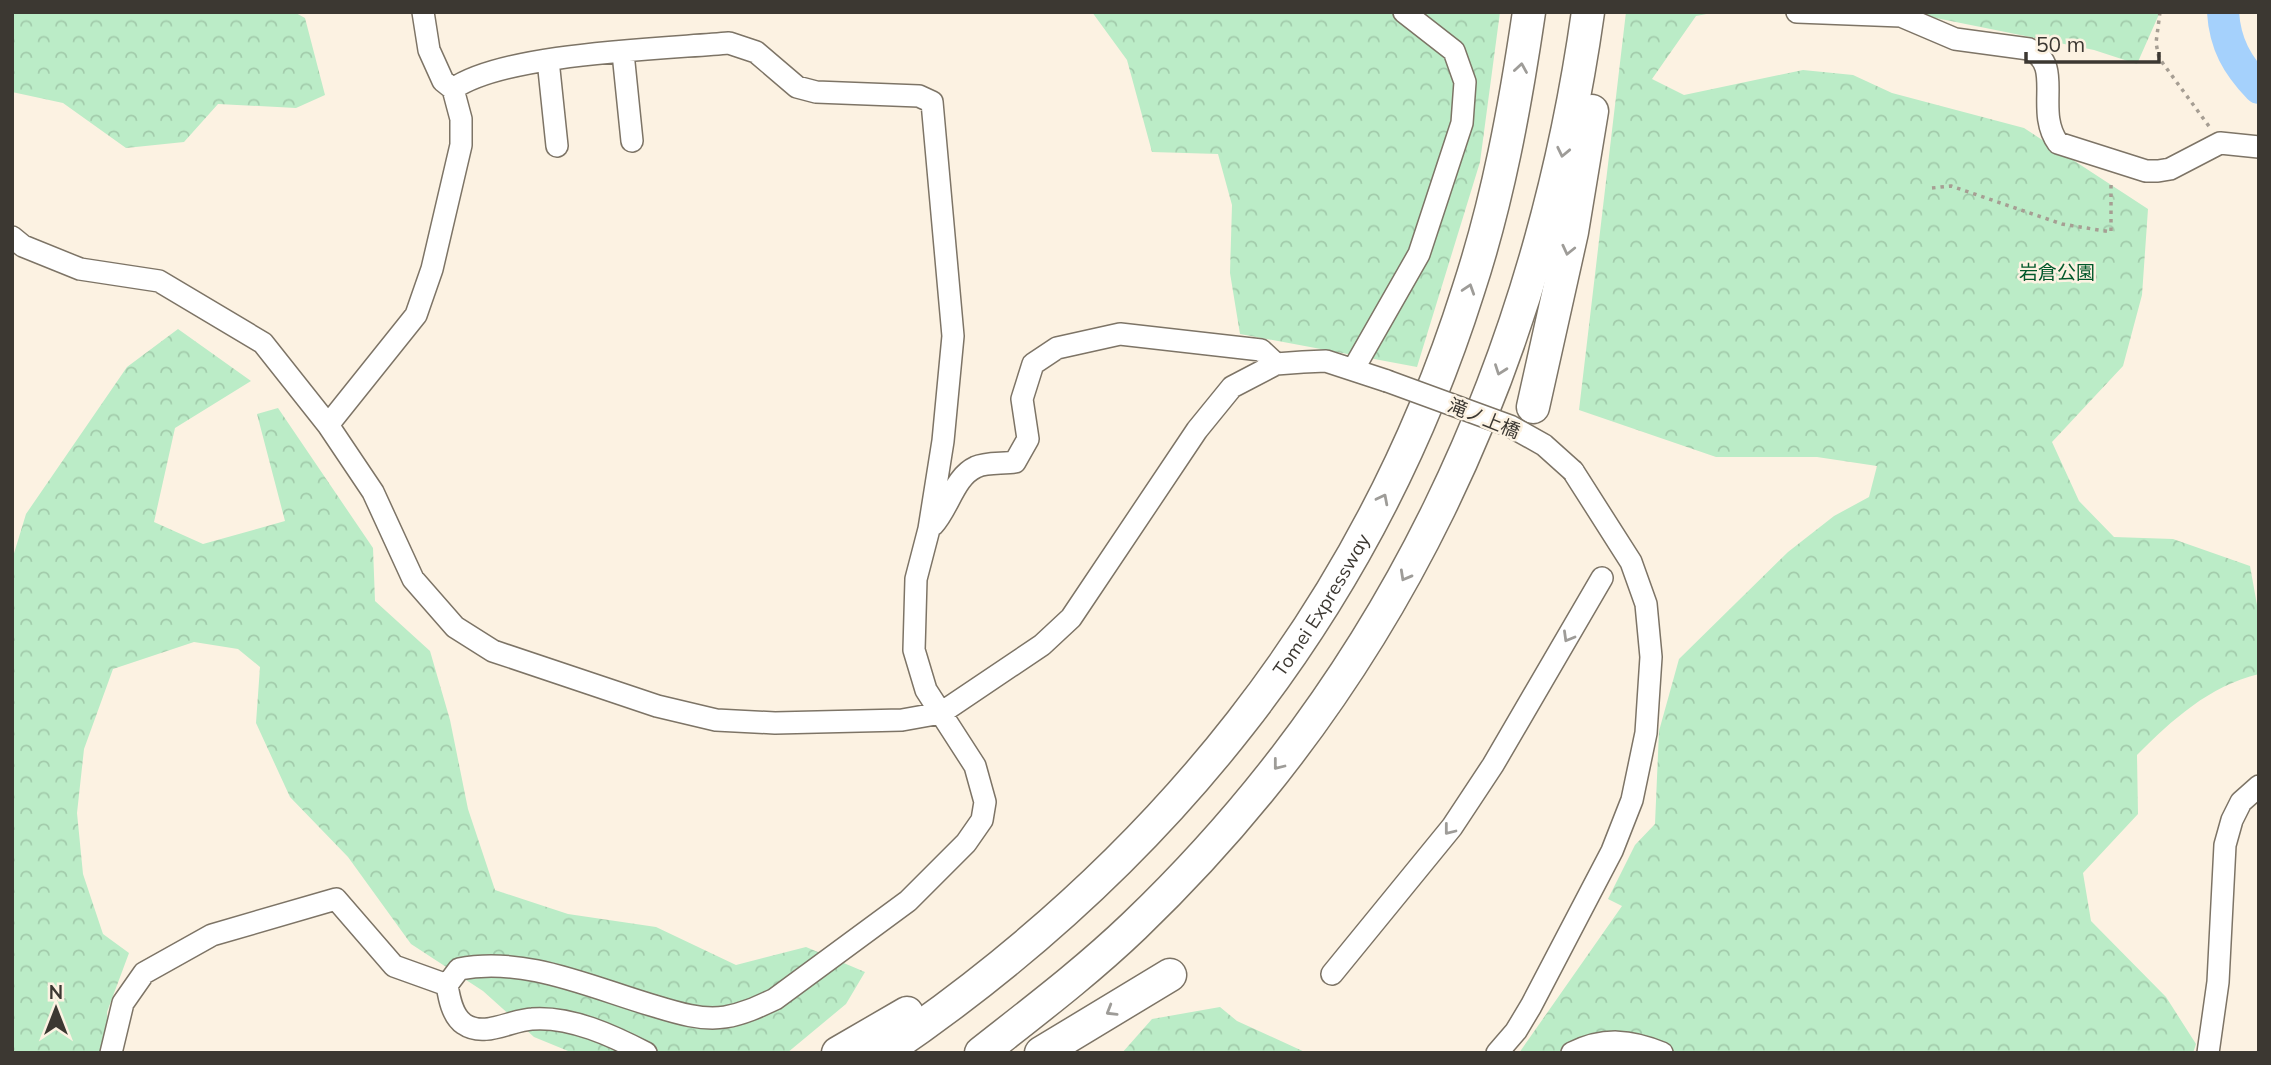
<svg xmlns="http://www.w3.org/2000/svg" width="2271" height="1065" font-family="Mulish,'Noto Sans JP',sans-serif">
  <defs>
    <pattern id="forest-crowns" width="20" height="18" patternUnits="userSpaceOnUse" patternTransform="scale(1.75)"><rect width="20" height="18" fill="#bbecc7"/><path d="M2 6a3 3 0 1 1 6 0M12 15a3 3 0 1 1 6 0" fill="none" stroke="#a2cbab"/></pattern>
  </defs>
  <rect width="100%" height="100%" fill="#fcf2e2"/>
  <path fill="url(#forest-crowns)" d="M 12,12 L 294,12 L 305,18 L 325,95 L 296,108 L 218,104 L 184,142 L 126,148 L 63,103 L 12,92 Z
    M 1092,12 L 1500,12 L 1480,162 L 1417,367 L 1240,334 L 1230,273 L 1232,205 L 1218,154 L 1152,152 L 1127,60 Z
    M 1626,12 L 1717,12 L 1696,16 L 1652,79 L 1684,95 L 1803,70 L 1853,75 L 1892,93 L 2024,128 L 2148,209 L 2142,295 L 2123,366 L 2052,442 L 2079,501 L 2114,537 L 2173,539 L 2250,566 L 2259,616 L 2259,674 C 2209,686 2172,720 2137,755 L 2138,814 L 2083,873 L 2091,921 L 2166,997 L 2196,1044 L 2193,1053 L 1519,1053 L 1622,906 L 1608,899 L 1635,845 L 1655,824 L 1659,731 L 1679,659 L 1788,552 L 1834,516 L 1869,497 L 1877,466 L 1817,457 L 1716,457 L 1579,410 Z
    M 1906,12 L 2160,12 L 2137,64 L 2094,50 Z
    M 178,329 L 251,381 L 175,428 L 154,522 L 203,544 L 285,521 L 257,414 L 278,408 L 373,548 L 375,601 L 430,651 L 450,720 L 468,809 L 495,890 L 568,914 L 656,927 L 736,965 L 806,947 L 865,972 L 846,1004 L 787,1053 L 573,1053 L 534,1037 L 483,991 L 411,944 L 348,857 L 290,797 L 256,723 L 260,667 L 238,649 L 194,642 L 113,669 L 84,749 L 77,813 L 83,874 L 103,934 L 129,953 L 107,1012 L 109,1053 L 12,1053 L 12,560 L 26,514 L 127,367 Z
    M 1220,1007 L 1237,1021 L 1307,1053 L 1122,1053 L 1152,1019 Z"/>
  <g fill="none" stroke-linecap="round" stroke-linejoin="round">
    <path stroke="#a5d1fc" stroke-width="32" d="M 2223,12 C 2225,44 2237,65 2259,88"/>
    <g stroke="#7d7466" stroke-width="24">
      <path id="minor" d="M 1797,12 L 1901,16 L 1955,39 L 2029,49 C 2065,65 2034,110 2058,143 L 2146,171 L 2158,171 L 2170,169 L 2220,143 L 2259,147
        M 623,53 L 632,141
        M 548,60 L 557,146
        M 453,89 C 504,53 662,49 729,43 L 756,52 L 797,87 L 816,92 L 919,96 L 932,102 L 953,336 L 943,441 L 929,529 L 916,579 L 914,650 L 926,690 L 975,766 L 985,802 L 982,820 L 966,843 L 908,901 L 775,999 C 758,1007 743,1014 725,1017 C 701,1021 674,1012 651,1005 C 590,987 524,956 459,969 L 447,985 C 449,997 452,1016 464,1024 C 484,1038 511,1020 532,1019 C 571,1016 613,1036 646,1053
        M 12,237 L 23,246 L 80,269 L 159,281 L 263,343 L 328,425 L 373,492 L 413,579 L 455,627 L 493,651 L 657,706 L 716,720 L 775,723 L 902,720 L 941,713 L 1042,645 L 1071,618 L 1197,430 L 1232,387 L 1276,364 L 1303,362 L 1326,361 L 1387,381
        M 1354,368 L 1419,254 L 1462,123 L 1465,82 L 1454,51 L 1404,12
        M 328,425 L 416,315 L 432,269 L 461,145 L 461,119 L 453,89 L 443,81 L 429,50 L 423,12
        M 933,525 C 949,508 954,477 976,467 C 986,462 1003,464 1015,462 L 1028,439 L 1022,399 L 1033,364 L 1057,348 L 1120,334 L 1261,350 L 1276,364
        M 1332,974 L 1452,827 L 1493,765 L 1602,578
        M 111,1053 L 123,1003 L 144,973 L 212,935 L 336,899 L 394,966 L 447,985
        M 1497,1053 L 1516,1031 L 1531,1006 L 1612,851 L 1632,800 L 1646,733 L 1651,657 L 1646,604 L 1631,562 L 1573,471
        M 1572,1053 C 1604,1037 1631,1040 1662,1053
        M 2208,1053 L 2218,982 L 2225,845 L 2232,820 L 2241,802 L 2259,786"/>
    </g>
    <g stroke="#7d7466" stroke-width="35">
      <g id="highway">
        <path d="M 1533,407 L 1572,232 L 1592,111"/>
        <path d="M 838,1053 L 907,1013"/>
        <path id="s1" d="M 883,1053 C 1160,865 1366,613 1468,291 C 1498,200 1515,107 1529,12"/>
        <path d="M 981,1053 C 1033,1012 1086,972 1134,926 C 1393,678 1538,365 1588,12"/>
        <path d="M 1041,1053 L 1170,975"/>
      </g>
    </g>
    <path stroke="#a69e93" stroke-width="3.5" stroke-dasharray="3.5 5" stroke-linecap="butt" d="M 2160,12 L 2156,43 L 2159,58 L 2211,129
      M 1932,188 L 1951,186 L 2062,224 L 2111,232 L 2111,180"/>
    <use href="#minor" stroke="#fff" stroke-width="21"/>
    <use href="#highway" stroke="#fff" stroke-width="32"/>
    <g stroke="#7d7466" stroke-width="24" stroke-linecap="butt">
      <path id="minor-bridge" d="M 1387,381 L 1510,426 L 1544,445 L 1573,471"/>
    </g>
    <use href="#minor-bridge" stroke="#fff" stroke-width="21"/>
  </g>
  <defs><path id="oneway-chevron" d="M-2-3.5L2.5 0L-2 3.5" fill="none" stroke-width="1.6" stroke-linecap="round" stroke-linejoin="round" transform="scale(1.75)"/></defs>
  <g stroke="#9e9c98">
    <use href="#oneway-chevron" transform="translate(1521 68) rotate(-81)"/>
    <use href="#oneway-chevron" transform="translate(1563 152) rotate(102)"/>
    <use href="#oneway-chevron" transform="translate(1568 250) rotate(103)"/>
    <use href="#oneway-chevron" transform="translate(1469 289) rotate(-72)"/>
    <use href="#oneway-chevron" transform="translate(1500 370) rotate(110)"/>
    <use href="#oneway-chevron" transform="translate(1383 499) rotate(-63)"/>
    <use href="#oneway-chevron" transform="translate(1405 576) rotate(119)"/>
    <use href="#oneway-chevron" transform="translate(1568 637) rotate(120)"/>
    <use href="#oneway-chevron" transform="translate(1278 765) rotate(128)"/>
    <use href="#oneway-chevron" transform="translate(1449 830) rotate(128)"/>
    <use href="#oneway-chevron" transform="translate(1111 1011) rotate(149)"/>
  </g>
  <g text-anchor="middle" stroke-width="5" stroke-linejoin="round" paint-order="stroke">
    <g font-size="19" fill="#00582a" stroke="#fcf2e2">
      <text x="2057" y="279">岩倉公園</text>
    </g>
    <g font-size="19" fill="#3c3832" stroke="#fcf2e2">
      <text transform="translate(1484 418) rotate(22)" y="7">滝ノ上橋</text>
      <text dy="7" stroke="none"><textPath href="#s1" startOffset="632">Tomei Expressway</textPath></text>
    </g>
  </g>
  <rect width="2271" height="1065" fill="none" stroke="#3c3832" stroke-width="28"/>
  <g transform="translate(56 1009)" stroke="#fcf2e2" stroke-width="5" paint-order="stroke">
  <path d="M0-5L12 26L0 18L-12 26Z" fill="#3c3832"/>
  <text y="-10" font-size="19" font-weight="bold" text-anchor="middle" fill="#3c3832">N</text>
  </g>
  <path d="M2026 52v10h133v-10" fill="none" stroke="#3c3832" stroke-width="3.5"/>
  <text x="2036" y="52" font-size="21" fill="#3c3832" stroke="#fcf2e2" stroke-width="5" paint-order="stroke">50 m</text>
</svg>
